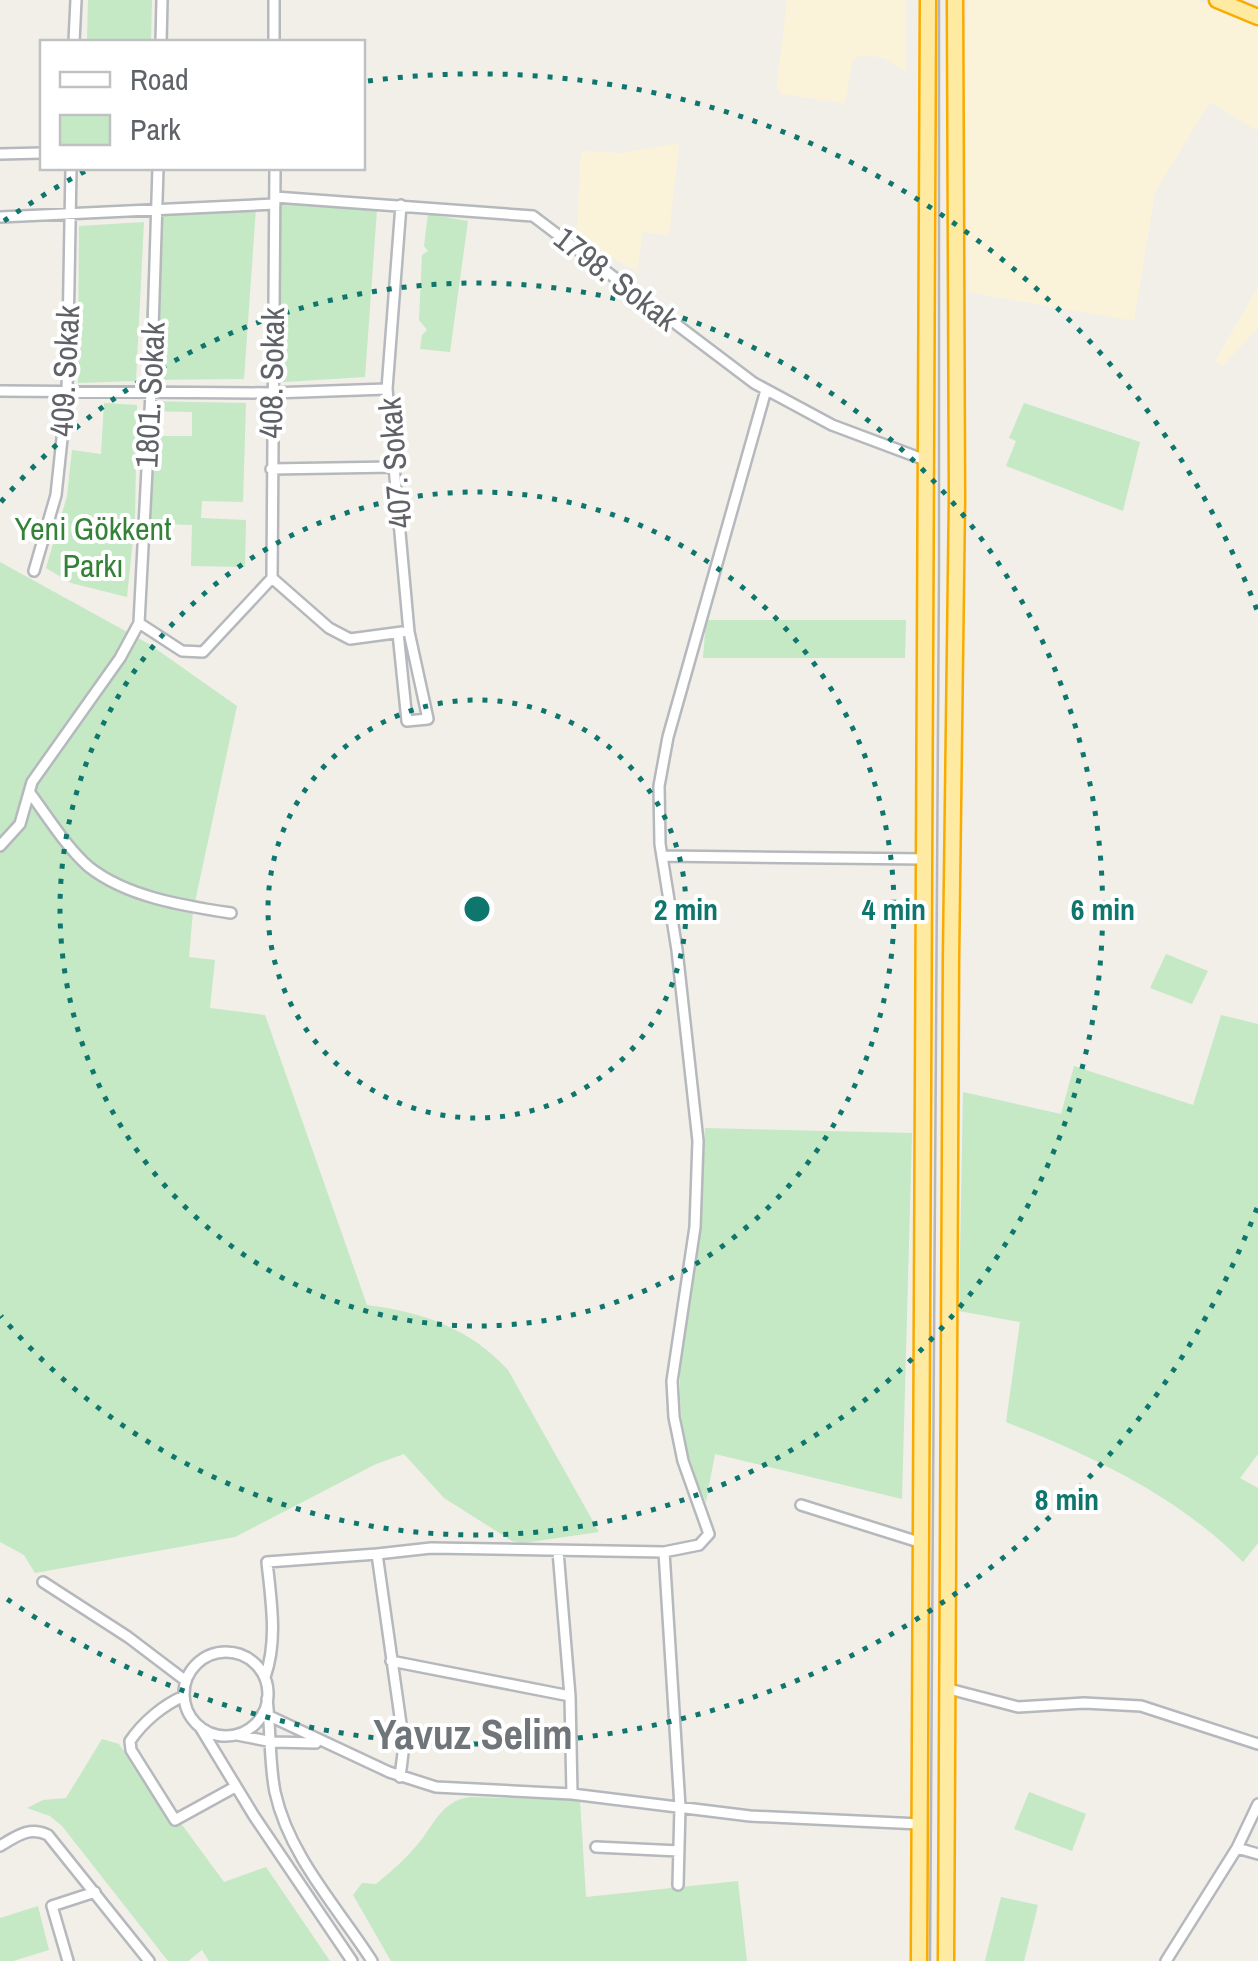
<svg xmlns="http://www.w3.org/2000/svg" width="1258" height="1961" font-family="'Archivo Narrow',sans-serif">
  <rect width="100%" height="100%" fill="#f1efe8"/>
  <path fill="#c5e8c5" d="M 88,0 L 152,0 L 151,42 L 87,42 Z
    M 274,204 L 377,209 L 365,377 L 268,383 Z
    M 256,208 L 244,379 L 143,380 L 151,213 Z
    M 428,214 L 468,221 L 450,352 L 420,349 L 422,335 L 427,330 L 419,320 L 422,255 L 428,251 L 424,246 Z
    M 144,222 L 136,381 L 78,383 L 79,226 Z
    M 144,401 L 246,403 L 243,502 L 202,501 L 201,518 L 246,520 L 245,567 L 191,566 L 192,525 L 141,523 L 143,436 L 192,436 L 192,412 L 144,411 Z
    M 104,403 L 137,405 L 135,519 L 127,597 L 71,583 L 46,568 L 67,496 L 72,450 L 101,454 Z
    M 1024,403 L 1140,442 L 1123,511 L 1006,466 L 1016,441 L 1009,438 Z
    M 0,562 L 149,644 L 237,706 L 193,911 L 189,957 L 215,960 L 210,1008 L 265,1015 L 367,1305 C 422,1312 470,1328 508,1370 L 599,1532 L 523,1543 L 512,1541 L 444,1498 L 404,1454 L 376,1464 L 235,1537 L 35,1573 L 24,1555 L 0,1542 Z
    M 706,620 L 906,620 L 905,658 L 703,658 Z
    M 1166,954 L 1208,971 L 1192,1004 L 1150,988 Z
    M 1221,1015 L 1258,1024 L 1258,1454 L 1240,1478 L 1258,1488 L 1258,1543 L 1243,1562 C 1175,1494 1094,1457 1006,1422 L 1020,1322 L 959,1311 L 963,1092 L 1061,1114 L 1074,1066 L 1193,1105 Z
    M 705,1128 L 912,1133 L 902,1499 L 715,1454 L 706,1502 C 663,1409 683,1339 696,1244 C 702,1205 703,1166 705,1128 Z
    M 102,1739 L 119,1744 L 167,1817 L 173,1824 L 180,1822 L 224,1882 L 266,1867 L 330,1961 L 209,1961 L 202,1950 L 188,1961 L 168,1961 L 62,1826 L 50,1816 L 27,1808 L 43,1800 L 66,1798 Z
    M 1029,1792 L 1086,1814 L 1072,1851 L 1014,1829 Z
    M 470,1797 L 580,1800 L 586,1897 L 738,1881 L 747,1961 L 391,1961 L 353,1895 L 362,1883 L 376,1884 C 391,1872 405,1859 418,1844 C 435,1824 441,1801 470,1797 Z
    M 1001,1897 L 1038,1905 L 1024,1961 L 985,1961 Z
    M 38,1906 L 49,1950 L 13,1961 L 0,1961 L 0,1918 Z"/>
  <path fill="#fbf3d9" d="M 787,0 L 906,0 L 906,74 C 891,59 874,52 853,58 L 845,103 L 781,94 L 777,86 Z
    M 968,0 L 1198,0 L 1258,27 L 1258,131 L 1210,102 L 1155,192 L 1134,321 L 968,292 L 965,42 Z
    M 679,143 L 669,235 L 643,232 L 637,271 L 604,253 L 577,232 L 581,151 L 621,153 Z
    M 1258,287 L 1258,328 L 1222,366 L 1215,361 Z"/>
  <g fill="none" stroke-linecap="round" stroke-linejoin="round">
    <g stroke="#b5b8bc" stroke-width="14">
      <path id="minor" d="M 274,0 L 274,42
        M 74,42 L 76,0
        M 161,42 L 162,0
        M 0,154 L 42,153
        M 275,197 L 533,216 L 754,383 L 832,425 L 928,461
        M 0,217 L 275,204
        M 0,391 L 272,393 L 387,389
        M 271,469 L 394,467
        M 34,571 L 56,495 L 67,392 L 71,168
        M 272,578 L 275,168
        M 272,578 L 329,628 L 350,639 L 402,632
        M 139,623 L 182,651 L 203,652 L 272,578
        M 398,633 L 407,721 L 428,719 L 409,632 L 387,389 L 401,205
        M 30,793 C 48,817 66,847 89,867 C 127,897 184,906 231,913
        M 0,846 L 20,824 L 32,782 L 120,658 L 139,623 L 151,392 L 158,168
        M 662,856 L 925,859
        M 801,1505 L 922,1543
        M 558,1551 L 570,1696 L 572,1794
        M 664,1552 L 680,1807 L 678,1885
        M 377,1554 L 431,1548 L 664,1552 L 699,1545 L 709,1534 L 683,1461 L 674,1417 L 672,1381 L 695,1227 L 698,1141 L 677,950 L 660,844 L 659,786 L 668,737 L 766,390
        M 43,1582 L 128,1637 L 186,1681
        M184 1694a42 42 0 1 1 84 0a42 42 0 1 1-84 0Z
        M 391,1661 L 570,1696
        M 265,1677 C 278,1641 271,1600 267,1562 L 377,1554 L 404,1745 L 400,1777
        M 949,1689 L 1018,1707 L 1084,1703 L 1141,1706 L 1258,1744
        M 184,1696 C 163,1705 143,1722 130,1741 L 131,1750 L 175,1820 L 235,1787
        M 267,1699 C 271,1730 269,1762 275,1792 C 289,1856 338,1908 372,1961
        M 263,1713 L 389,1772 L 436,1787 L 572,1794 L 750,1816 L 920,1824
        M 200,1727 L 254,1816 L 352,1961
        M 237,1735 L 273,1742 L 316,1743
        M 0,1846 C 17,1836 29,1826 48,1835 L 149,1961
        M 596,1847 L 679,1851
        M 1237,1848 L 1258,1854
        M 68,1961 L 52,1906 L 95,1892
        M 1166,1961 L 1237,1848 L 1258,1804"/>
    </g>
    <g stroke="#f9ab00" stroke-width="19">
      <path id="trunk" d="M 1217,0 L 1258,17
        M 919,1961 L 928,0
        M 946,1961 L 951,958 L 957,498 L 955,0"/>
    </g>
    <use href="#minor" stroke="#fff" stroke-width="9"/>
    <use href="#trunk" stroke="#feeaa1" stroke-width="14"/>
    <path stroke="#b6b7b8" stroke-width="2.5" d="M 930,1961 L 939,571 L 939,0"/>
  </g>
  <g fill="none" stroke="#0f766e" stroke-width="5" stroke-dasharray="5 10">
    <circle cx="477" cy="909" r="209"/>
    <circle cx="477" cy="909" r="417"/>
    <path d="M1 502A626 626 0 1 1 1 1316"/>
    <path d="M1257 1208A835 835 0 0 1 4 1597M4 221A835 835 0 0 1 91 168M368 81A835 835 0 0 1 1257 610"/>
  </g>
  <g text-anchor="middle" stroke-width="8" stroke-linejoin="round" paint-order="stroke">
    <g font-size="32" fill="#5f6368" stroke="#fff">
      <text transform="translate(616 279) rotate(38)" y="11">1798. Sokak</text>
      <text transform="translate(65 371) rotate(-87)" y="11">409. Sokak</text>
      <text transform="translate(272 373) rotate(-89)" y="11">408. Sokak</text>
      <text transform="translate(150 395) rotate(-87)" y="11">1801. Sokak</text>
      <text transform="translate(395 463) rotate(-95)" y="11">407. Sokak</text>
    </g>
    <g font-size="32" fill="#348238" stroke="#fff">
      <text x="93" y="540">Yeni Gökkent<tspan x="93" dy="37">Parkı</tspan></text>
    </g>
    <g font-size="42" font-weight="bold" fill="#70757a" stroke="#fff">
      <text x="473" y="1749">Yavuz Selim</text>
    </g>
  </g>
  <circle cx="477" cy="909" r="15" fill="#0f766e" stroke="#fff" stroke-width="5"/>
  <g font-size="30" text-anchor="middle" font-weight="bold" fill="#0f766e" stroke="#fff" stroke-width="8" stroke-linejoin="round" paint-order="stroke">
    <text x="686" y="920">2 min</text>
    <text x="894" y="920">4 min</text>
    <text x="1103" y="920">6 min</text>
    <text x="1067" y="1510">8 min</text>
  </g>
  <rect x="40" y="40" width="325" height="130" fill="#ffffff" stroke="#bfc1c3" stroke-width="2.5"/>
  <rect x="60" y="72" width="50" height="15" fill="#ffffff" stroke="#bfc1c3" stroke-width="2.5"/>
  <text x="130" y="90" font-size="30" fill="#5f6368">Road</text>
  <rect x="60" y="115" width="50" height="30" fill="#c5e8c5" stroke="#bfc1c3" stroke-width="2.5"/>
  <text x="130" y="140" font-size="30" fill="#5f6368">Park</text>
</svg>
